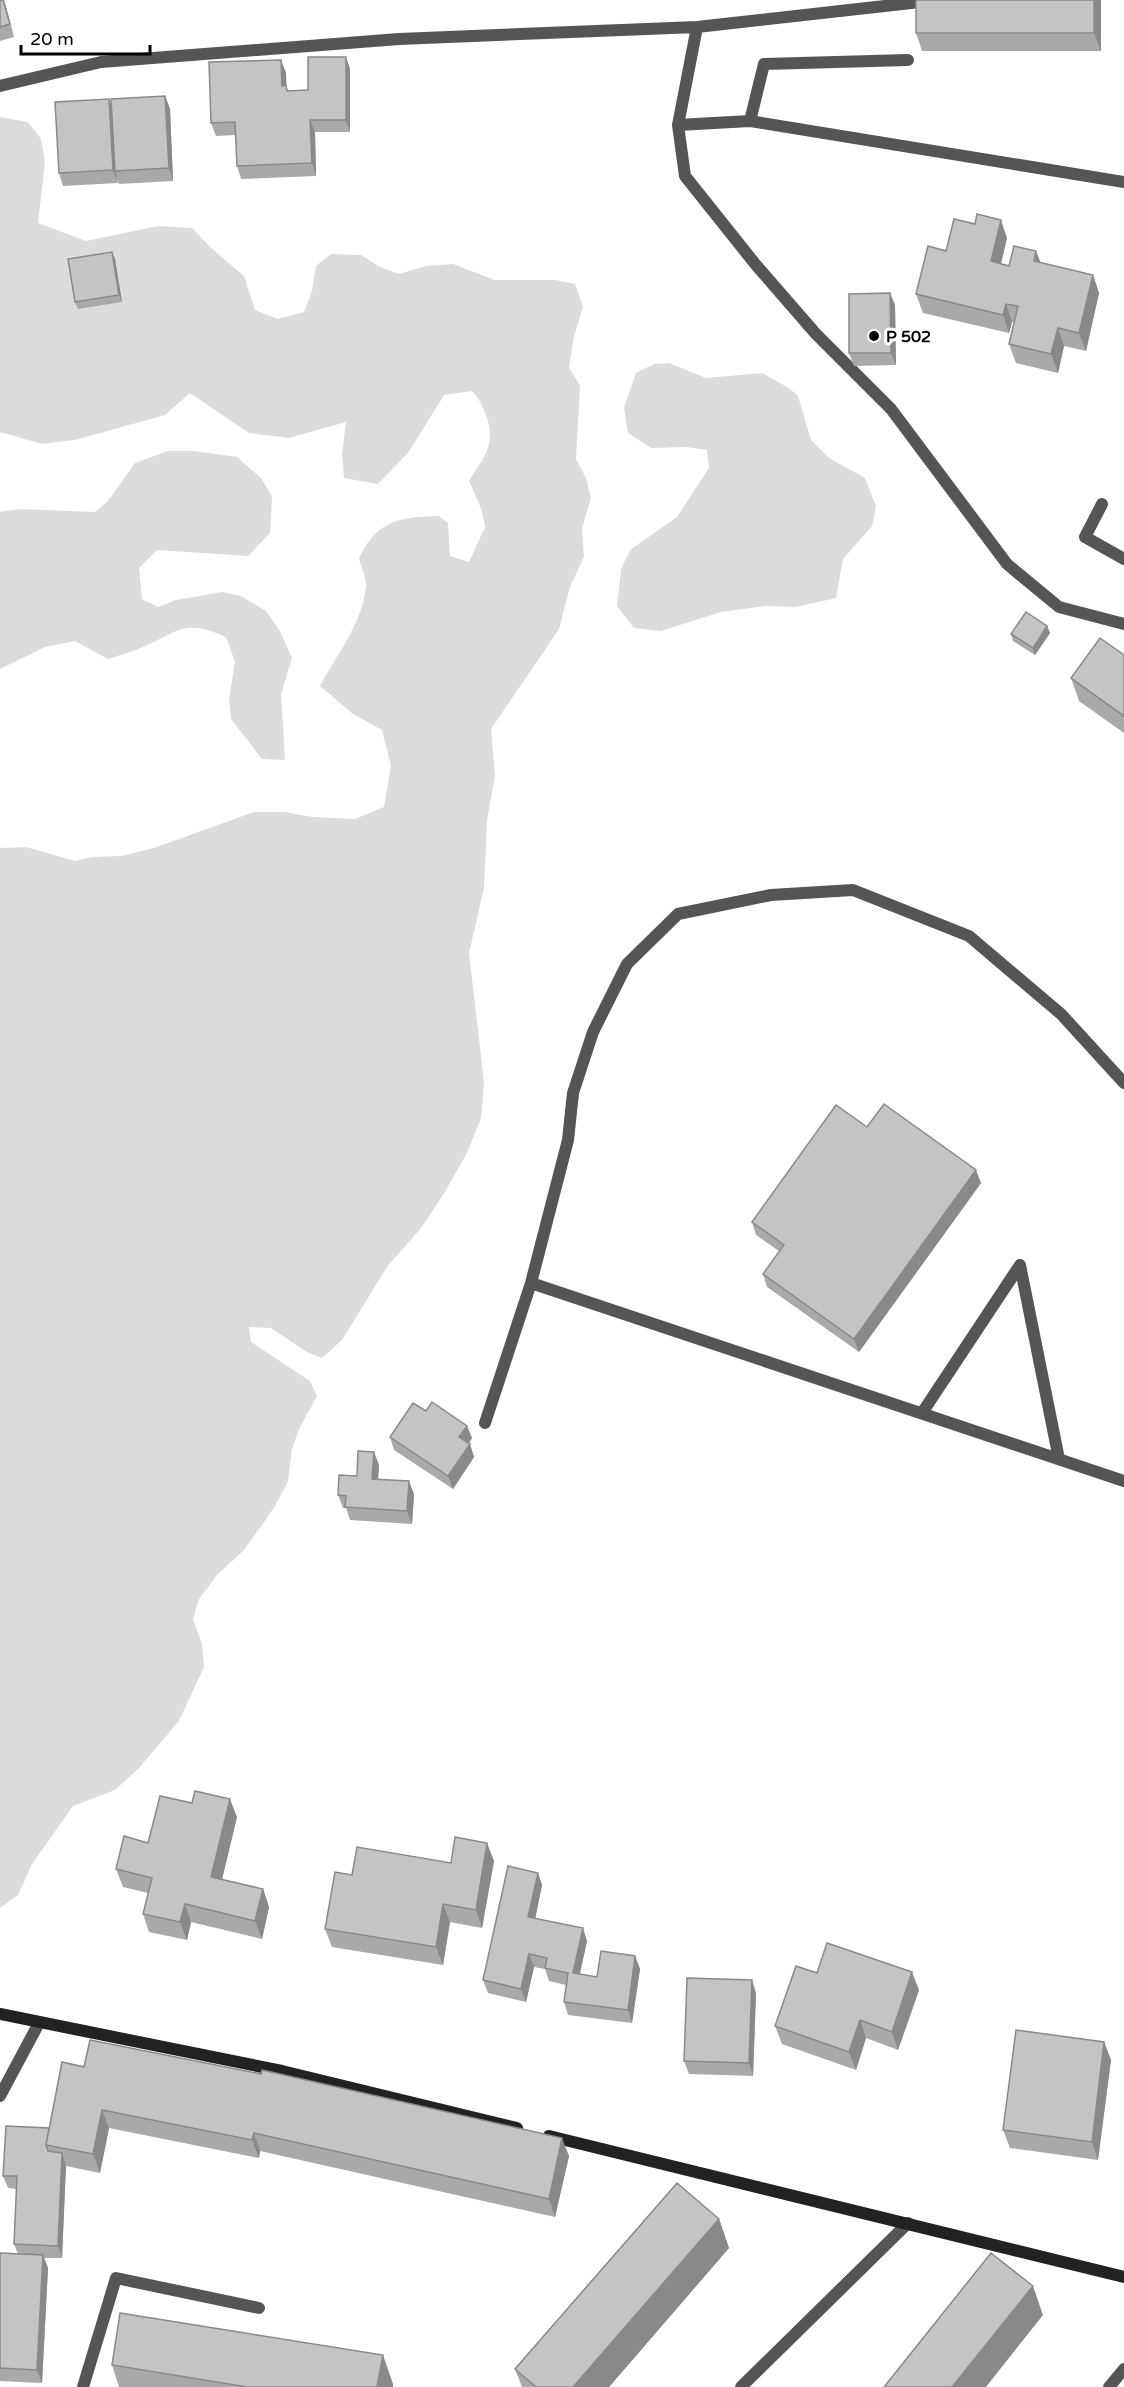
<svg xmlns="http://www.w3.org/2000/svg" width="1124" height="2387" font-family="'Varela Round',sans-serif">
  <rect width="100%" height="100%" fill="#fff"/>
  <path fill="#dcdcdc" d="M 0,117 L 28,122 L 41,139 L 45,162 L 38,223 L 86,241 L 158,226 L 192,228 L 210,247 L 244,276 L 255,310 L 278,319 L 304,312 L 312,291 L 316,266 L 331,254 L 361,255 L 380,267 L 399,274 L 426,266 L 453,264 L 495,280 L 555,280 L 575,284 L 583,307 L 574,336 L 569,368 L 580,385 L 576,459 L 586,478 L 591,498 L 582,528 L 584,557 L 570,587 L 559,629 L 491,729 L 495,776 L 487,820 L 484,888 L 469,953 L 484,1082 L 481,1118 L 467,1153 L 443,1195 L 421,1228 L 387,1267 L 342,1340 L 322,1358 L 307,1352 L 271,1328 L 249,1327 L 251,1342 L 310,1381 L 317,1396 L 299,1429 L 292,1449 L 288,1481 L 274,1508 L 244,1550 L 217,1575 L 199,1599 L 193,1619 L 202,1644 L 204,1667 L 179,1721 L 139,1768 L 115,1790 L 73,1806 L 32,1864 L 18,1895 L 0,1908 L 0,848 L 26,847 L 75,861 L 92,857 L 122,856 L 154,848 L 254,812 L 285,812 L 312,817 L 355,819 L 384,807 L 391,766 L 382,730 L 353,714 L 320,686 C 337,654 363,623 366,585 C 366,577 361,567 359,558 C 378,520 399,517 439,516 L 448,523 L 450,556 L 469,562 L 485,527 L 481,508 L 469,481 C 484,456 497,445 486,415 C 482,405 479,398 472,391 L 444,395 L 408,453 L 378,484 L 344,478 L 342,454 L 346,422 L 289,438 L 249,433 L 190,393 L 165,415 L 75,440 L 42,444 L 0,432 Z
    M 669,363 L 706,378 L 762,373 L 789,388 L 798,396 L 811,440 L 829,458 L 865,478 L 876,506 L 872,526 L 843,559 L 836,598 L 796,607 L 766,606 L 721,612 L 661,631 L 634,628 L 617,606 L 621,569 L 630,550 L 677,517 L 709,468 L 707,450 L 687,447 L 651,448 L 628,433 L 624,408 L 636,373 L 654,364 Z
    M 168,451 L 195,451 L 237,457 L 261,478 L 272,496 L 270,533 L 248,556 L 157,550 L 139,568 L 142,599 L 158,607 L 176,600 L 222,592 L 241,596 L 266,611 L 280,631 L 292,658 L 281,694 L 285,760 L 262,759 L 231,719 L 229,699 L 235,662 L 226,637 C 184,619 181,630 143,647 C 132,652 119,655 108,659 L 75,641 L 45,647 L 0,669 L 0,512 L 20,509 L 95,512 L 108,501 L 135,463 Z"/>
  <g fill="none" stroke-linecap="round" stroke-linejoin="round">
    <path stroke="#555" stroke-width="12" d="M 697,27 L 678,125 L 685,176 L 756,265 L 816,334 L 891,409 L 1007,564 L 1059,607 L 1124,624
      M 0,86 L 101,62 L 399,39 L 697,27 L 938,0
      M 750,121 L 764,64 L 908,60
      M 678,125 L 750,121 L 1124,182
      M 1102,504 L 1085,537 L 1124,559
      M 531,1283 L 568,1140 L 573,1093 L 593,1032 L 627,964 L 678,914 L 771,895 L 853,890 L 969,936 L 1061,1014 L 1124,1083
      M 922,1413 L 1020,1265 L 1059,1459
      M 485,1423 L 531,1283 L 1124,1481
      M 0,2096 L 39,2023
      M 83,2387 L 116,2278 L 259,2308
      M 741,2387 L 908,2223
      M 1109,2387 L 1124,2369"/>
    <path stroke="#222" stroke-width="12" d="M 0,2014 L 282,2071 L 517,2128
      M 549,2136 L 1124,2277"/>
  </g>
  <path fill="#a9a9a9" d="M 0,0 L 4,0 L 14,37 L 0,41 Z
    M 1101,0 L 1101,51 L 922,51 L 916,33 Z
    M 281,60 L 286,73 L 286,85 L 288,91 L 308,90 L 350,69 L 350,132 L 315,132 L 316,176 L 241,179 L 237,166 L 236,135 L 216,136 L 211,123 Z
    M 165,96 L 170,109 L 173,181 L 119,184 L 117,178 L 118,183 L 63,186 L 59,173 L 111,104 Z
    M 1007,238 L 1001,264 L 1009,266 L 1036,251 L 1040,262 L 1093,275 L 1099,293 L 1086,351 L 1064,346 L 1058,373 L 1016,363 L 1009,344 L 1015,322 L 1012,322 L 1009,333 L 923,313 L 916,294 Z
    M 112,252 L 115,259 L 122,302 L 78,309 L 75,302 Z
    M 890,293 L 895,305 L 896,365 L 854,366 L 849,353 Z
    M 1047,626 L 1050,633 L 1035,655 L 1013,641 L 1011,634 Z
    M 1124,655 L 1124,733 L 1079,701 L 1071,678 Z
    M 867,1127 L 981,1183 L 859,1352 L 767,1287 L 763,1274 L 779,1251 L 756,1235 L 752,1222 Z
    M 426,1411 L 472,1438 L 469,1443 L 474,1457 L 453,1489 L 394,1450 L 390,1437 Z
    M 379,1465 L 378,1480 L 414,1494 L 412,1524 L 350,1520 L 346,1508 L 343,1508 L 338,1495 L 357,1476 Z
    M 237,1817 L 222,1880 L 263,1889 L 269,1907 L 262,1939 L 191,1922 L 187,1940 L 149,1932 L 143,1914 L 148,1893 L 123,1887 L 116,1869 L 148,1843 Z
    M 494,1861 L 482,1928 L 450,1922 L 443,1965 L 332,1947 L 325,1929 L 451,1863 Z
    M 538,1873 L 542,1885 L 535,1918 L 587,1941 L 580,1974 L 597,1977 L 635,1956 L 640,1969 L 632,2023 L 568,2015 L 564,2002 L 566,1985 L 549,1981 L 545,1969 L 534,1967 L 526,2002 L 488,1993 L 483,1980 Z
    M 817,1973 L 919,1990 L 898,2050 L 866,2038 L 856,2070 L 782,2044 L 775,2026 Z
    M 756,1993 L 753,2076 L 689,2074 L 684,2061 Z
    M 1104,2042 L 1111,2060 L 1098,2160 L 1010,2148 L 1003,2130 Z
    M 62,2062 L 569,2156 L 555,2217 L 260,2151 L 259,2158 L 109,2128 L 100,2173 L 66,2166 L 62,2258 L 44,2258 L 48,2268 L 42,2383 L 0,2381 L 0,2253 L 18,2254 L 14,2244 L 17,2189 L 8,2188 L 3,2176 L 49,2128 Z
    M 719,2219 L 729,2248 L 609,2387 L 522,2387 L 515,2369 Z
    M 112,2365 L 393,2384 L 393,2387 L 119,2387 Z"/>
  <path fill="#898989" d="M 3,0 L 4,0 L 14,37 L 10,24 Z
    M 1094,0 L 1101,0 L 1101,51 L 1094,33 Z
    M 346,57 L 350,69 L 350,132 L 346,120 Z
    M 281,60 L 286,73 L 287,98 L 282,86 Z
    M 165,96 L 170,109 L 173,181 L 169,168 Z
    M 109,99 L 114,112 L 115,171 L 117,178 L 118,183 L 113,170 Z
    M 310,120 L 315,132 L 316,176 L 312,163 Z
    M 1001,220 L 1007,238 L 997,280 L 991,261 Z
    M 1036,251 L 1043,269 L 1034,261 Z
    M 112,252 L 115,259 L 122,302 L 119,295 Z
    M 1093,275 L 1099,293 L 1086,351 L 1079,333 Z
    M 890,293 L 895,305 L 896,365 L 891,353 Z
    M 1006,304 L 1012,322 L 1009,333 L 1003,315 Z
    M 1058,328 L 1064,346 L 1058,373 L 1051,354 Z
    M 1047,626 L 1050,633 L 1035,655 L 1033,648 Z
    M 976,1170 L 981,1183 L 859,1352 L 854,1339 Z
    M 467,1426 L 472,1438 L 464,1450 L 459,1437 Z
    M 470,1444 L 474,1457 L 453,1489 L 448,1476 Z
    M 374,1452 L 379,1465 L 377,1492 L 372,1479 Z
    M 409,1481 L 414,1494 L 412,1524 L 407,1511 Z
    M 230,1799 L 237,1817 L 218,1895 L 211,1877 Z
    M 487,1843 L 494,1861 L 482,1928 L 476,1910 Z
    M 538,1873 L 542,1885 L 533,1930 L 528,1917 Z
    M 263,1889 L 269,1907 L 262,1939 L 255,1921 Z
    M 185,1904 L 191,1922 L 187,1940 L 180,1922 Z
    M 443,1904 L 450,1922 L 443,1965 L 436,1947 Z
    M 583,1928 L 587,1941 L 577,1986 L 573,1973 Z
    M 529,1954 L 534,1967 L 526,2002 L 521,1989 Z
    M 635,1956 L 640,1969 L 632,2023 L 628,2010 Z
    M 912,1972 L 919,1990 L 898,2050 L 892,2032 Z
    M 752,1980 L 756,1993 L 753,2076 L 749,2063 Z
    M 860,2020 L 866,2038 L 856,2070 L 849,2052 Z
    M 1104,2042 L 1111,2060 L 1098,2160 L 1092,2142 Z
    M 102,2110 L 109,2128 L 100,2173 L 93,2154 Z
    M 254,2133 L 260,2151 L 259,2158 L 252,2140 Z
    M 562,2138 L 569,2156 L 555,2217 L 549,2199 Z
    M 62,2153 L 66,2166 L 62,2258 L 58,2246 Z
    M 719,2219 L 729,2248 L 609,2387 L 573,2387 Z
    M 43,2255 L 48,2268 L 42,2383 L 37,2370 Z
    M 1033,2286 L 1043,2315 L 986,2387 L 952,2387 Z
    M 383,2355 L 393,2384 L 393,2387 L 377,2387 Z"/>
  <path fill="#c4c4c4" stroke="#898989" stroke-width="1.5" d="M 0,0 L 3,0 L 10,24 L 0,27 Z
    M 916,0 L 1094,0 L 1094,33 L 916,33 Z
    M 308,57 L 346,57 L 346,120 L 310,120 L 312,163 L 237,166 L 235,122 L 211,123 L 209,62 L 281,60 L 282,86 L 286,85 L 287,91 L 308,90 Z
    M 165,96 L 169,168 L 115,171 L 111,99 Z
    M 109,99 L 113,170 L 59,173 L 55,102 Z
    M 977,214 L 1001,220 L 991,261 L 1009,266 L 1014,246 L 1036,251 L 1034,261 L 1093,275 L 1079,333 L 1058,328 L 1051,354 L 1009,344 L 1018,306 L 1006,304 L 1003,315 L 916,294 L 928,246 L 946,251 L 954,219 L 975,224 Z
    M 112,252 L 119,295 L 75,302 L 68,259 Z
    M 890,293 L 891,353 L 849,353 L 849,294 Z
    M 1026,612 L 1047,626 L 1033,648 L 1011,634 Z
    M 1100,638 L 1124,655 L 1124,716 L 1071,678 Z
    M 884,1104 L 976,1170 L 854,1339 L 763,1274 L 784,1245 L 752,1222 L 836,1105 L 867,1127 Z
    M 432,1402 L 467,1426 L 459,1437 L 470,1444 L 448,1476 L 390,1437 L 413,1403 L 426,1411 Z
    M 358,1451 L 374,1452 L 372,1479 L 409,1481 L 407,1511 L 345,1507 L 346,1496 L 338,1495 L 339,1475 L 357,1476 Z
    M 195,1791 L 230,1799 L 211,1877 L 263,1889 L 255,1921 L 185,1904 L 180,1922 L 143,1914 L 152,1878 L 116,1869 L 124,1836 L 148,1843 L 160,1796 L 192,1803 Z
    M 455,1837 L 487,1843 L 476,1910 L 443,1904 L 436,1947 L 325,1929 L 335,1872 L 352,1875 L 357,1847 L 451,1863 Z
    M 508,1866 L 538,1873 L 528,1917 L 583,1928 L 573,1973 L 597,1977 L 601,1951 L 635,1956 L 628,2010 L 564,2002 L 568,1973 L 545,1968 L 547,1958 L 529,1954 L 521,1989 L 483,1980 Z
    M 827,1943 L 912,1972 L 892,2032 L 860,2020 L 849,2052 L 775,2026 L 796,1966 L 817,1973 Z
    M 687,1978 L 752,1980 L 749,2063 L 684,2061 Z
    M 1016,2030 L 1104,2042 L 1092,2142 L 1003,2130 Z
    M 90,2040 L 261,2074 L 262,2070 L 562,2138 L 549,2199 L 254,2133 L 252,2140 L 102,2110 L 93,2154 L 46,2145 L 62,2062 L 84,2067 Z
    M 6,2126 L 49,2128 L 46,2145 L 48,2151 L 62,2153 L 58,2246 L 14,2244 L 17,2176 L 3,2176 Z
    M 677,2183 L 719,2219 L 573,2387 L 536,2387 L 515,2369 Z
    M 0,2253 L 43,2255 L 37,2370 L 0,2368 Z
    M 991,2253 L 1033,2286 L 952,2387 L 884,2387 Z
    M 120,2313 L 383,2355 L 377,2387 L 247,2387 L 112,2365 Z"/>
  <circle fill="#000" stroke="#fff" stroke-width="2" cx="874" cy="336" r="6"/>
  <g text-anchor="middle" stroke-width="6" stroke-linejoin="round" paint-order="stroke">
    <g font-size="16" font-weight="bold" fill="#000" stroke="#fff" text-anchor="start">
      <text x="886" y="342">P 502</text>
    </g>
  </g>
  <path d="M21 45v9h129v-9" fill="none" stroke="#000000" stroke-width="3"/>
  <text x="30" y="45" font-size="18" fill="#000000" stroke="#ffffff" stroke-width="4.5" paint-order="stroke">20 m</text>
</svg>
